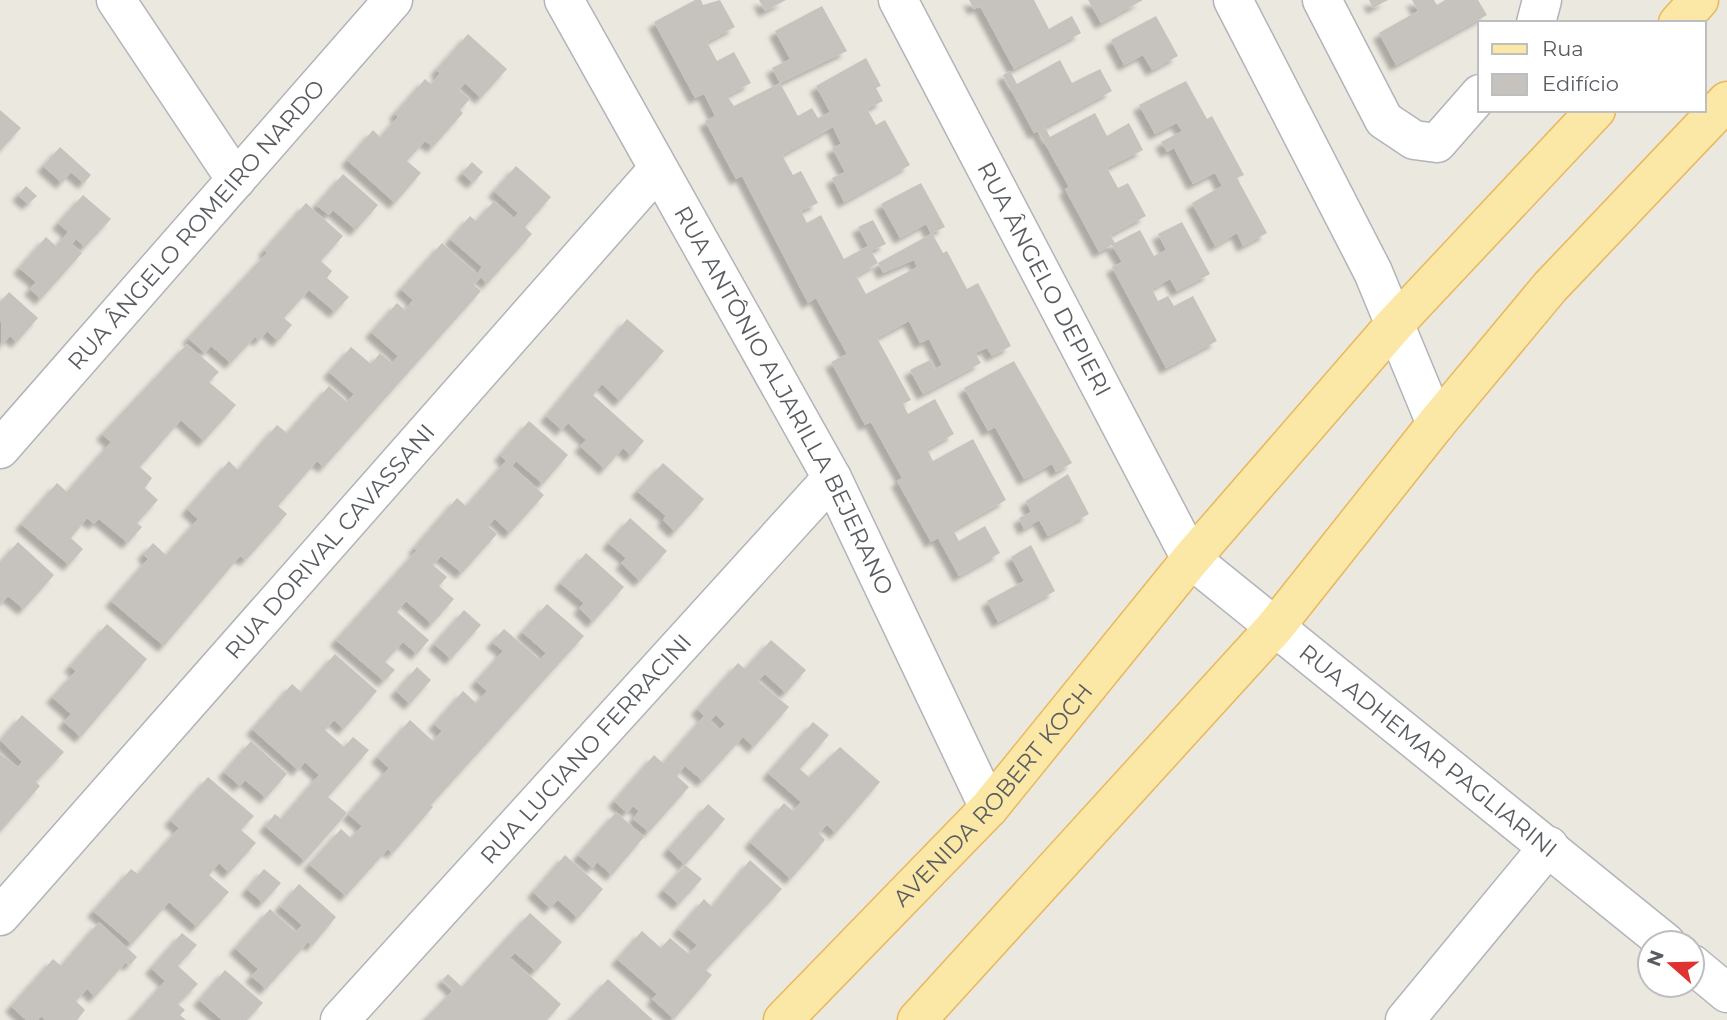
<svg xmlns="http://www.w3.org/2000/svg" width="1727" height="1020" font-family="Montserrat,sans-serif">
  <defs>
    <filter id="shadow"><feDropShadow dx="-6" dy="6" stdDeviation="2" flood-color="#0004"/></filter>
  </defs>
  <rect width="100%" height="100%" fill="#ebe8e0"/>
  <path fill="#c6c3be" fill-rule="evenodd" filter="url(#shadow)" d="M 695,0 L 701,0 L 703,5 L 720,0 L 735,27 L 707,42 L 717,61 L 734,52 L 751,83 L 727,96 L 734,106 L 780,83 L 798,116 L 812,108 L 818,118 L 830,112 L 816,86 L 866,58 L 881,86 L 876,88 L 883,101 L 867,109 L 876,125 L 885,120 L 910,165 L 844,202 L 832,178 L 845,172 L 832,148 L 841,144 L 833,127 L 782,155 L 793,175 L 801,171 L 818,203 L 801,211 L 807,223 L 821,215 L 844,259 L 868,246 L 858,227 L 873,220 L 886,244 L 871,251 L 878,263 L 931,234 L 926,224 L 900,238 L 881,204 L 921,183 L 945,227 L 932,233 L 943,253 L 947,251 L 967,289 L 978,283 L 1011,346 L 992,356 L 987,348 L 975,353 L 981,363 L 923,394 L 910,370 L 930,360 L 935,369 L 942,365 L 929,339 L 920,343 L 909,321 L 877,338 L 911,400 L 903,404 L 908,414 L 935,399 L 954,434 L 927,449 L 933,461 L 973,439 L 1006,500 L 953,530 L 959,541 L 985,526 L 1000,553 L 959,576 L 938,538 L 931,542 L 897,481 L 902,478 L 871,422 L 865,425 L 831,362 L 847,354 L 816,298 L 808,303 L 742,176 L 736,179 L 705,121 L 715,116 L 704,94 L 695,98 L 654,22 ZM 914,260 L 917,267 L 866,294 L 856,276 L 878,263 L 883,273 Z
    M 759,0 L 786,0 L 765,11 Z
    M 969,0 L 1034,0 L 1049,29 L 1072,16 L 1081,33 L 1014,69 L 980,6 L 974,9 Z
    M 1088,0 L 1143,0 L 1101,23 Z
    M 1369,0 L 1388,0 L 1373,8 Z
    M 1412,0 L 1434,0 L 1437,5 L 1445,0 L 1478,0 L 1487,15 L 1396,65 L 1379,33 L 1418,11 Z
    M 822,6 L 847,51 L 780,83 L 772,68 L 790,59 L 775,31 Z
    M 1156,16 L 1178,56 L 1152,70 L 1143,55 L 1124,65 L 1111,40 Z
    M 468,34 L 507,69 L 481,98 L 465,83 L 459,90 L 470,99 L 460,110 L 463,113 L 433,147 L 425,141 L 407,161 L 421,173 L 395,203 L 347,160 L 373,130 L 380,137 L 398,117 L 395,113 L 425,79 L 431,84 L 440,73 L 436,70 Z
    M 1060,60 L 1072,83 L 1100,69 L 1112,91 L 1045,127 L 1050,137 L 1095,113 L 1107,136 L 1129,123 L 1143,150 L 1107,168 L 1118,188 L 1128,183 L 1146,216 L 1110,235 L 1115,243 L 1140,230 L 1154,256 L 1166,250 L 1158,234 L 1182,222 L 1210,274 L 1177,291 L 1170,279 L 1152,289 L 1158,301 L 1168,296 L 1174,306 L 1193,296 L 1217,341 L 1166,368 L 1112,267 L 1122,262 L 1112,245 L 1099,252 L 1065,189 L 1069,187 L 1038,131 L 1034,133 L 1003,75 L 1010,71 L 1017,84 Z
    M 1186,81 L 1207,119 L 1212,116 L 1244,175 L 1237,178 L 1267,233 L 1243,246 L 1237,233 L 1215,246 L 1192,203 L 1222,186 L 1215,173 L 1193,184 L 1174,148 L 1167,152 L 1161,142 L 1182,131 L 1177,123 L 1155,134 L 1139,105 Z
    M 0,110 L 21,128 L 0,151 Z
    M 60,147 L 91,175 L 84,183 L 71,172 L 62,183 L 43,166 Z
    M 472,162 L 483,172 L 473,183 L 462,173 Z
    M 516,166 L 551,197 L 525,227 L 532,234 L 487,284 L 481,277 L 474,285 L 481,291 L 324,467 L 317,461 L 278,506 L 287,514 L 246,560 L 240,556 L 164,646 L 111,601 L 148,559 L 143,554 L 153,543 L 166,555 L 198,519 L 187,509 L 229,461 L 238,470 L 277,425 L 287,433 L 329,386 L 347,402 L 354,394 L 329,372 L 351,347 L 371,364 L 380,353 L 392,363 L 398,356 L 371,332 L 397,303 L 405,310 L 413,300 L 401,289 L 442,243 L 477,274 L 482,267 L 450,239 L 470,216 L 476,221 L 494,201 L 514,218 L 518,213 L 494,191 Z
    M 343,174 L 378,205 L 356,230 L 333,210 L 329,215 L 316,205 Z
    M 26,186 L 37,196 L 28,204 L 18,195 Z
    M 83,195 L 111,219 L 85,247 L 76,239 L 72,244 L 82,253 L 41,299 L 30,289 L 36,282 L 19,268 L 46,237 L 56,246 L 64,237 L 68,232 L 58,223 Z
    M 306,203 L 343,236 L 321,261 L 332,271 L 327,278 L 349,297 L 335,312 L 309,290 L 284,318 L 292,325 L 278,341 L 267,331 L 260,340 L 255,337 L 231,363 L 211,346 L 205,353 L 188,338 L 267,253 L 264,250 Z
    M 9,292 L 38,318 L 17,342 L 10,336 L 2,345 L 0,302 Z
    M 627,319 L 664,351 L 620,401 L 602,384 L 593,395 L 644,441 L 631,456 L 623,448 L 605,469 L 580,446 L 586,440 L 568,423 L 562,430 L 546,416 Z
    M 187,344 L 219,372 L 209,382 L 236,405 L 204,441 L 181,420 L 140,467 L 152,478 L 145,488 L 158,500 L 137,523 L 142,527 L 128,543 L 99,519 L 94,524 L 87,518 L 71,538 L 83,549 L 69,565 L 21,524 L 57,483 L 67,492 L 111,442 L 102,434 Z
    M 1014,361 L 1072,463 L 1056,472 L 1052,464 L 1024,479 L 995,427 L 988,431 L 964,388 Z
    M 529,421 L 568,455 L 543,484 L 516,461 L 512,466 L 544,495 L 510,533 L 495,519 L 488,526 L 497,534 L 462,573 L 441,556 L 433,565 L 447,577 L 439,586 L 454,599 L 432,624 L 406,601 L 397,612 L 429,640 L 417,654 L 403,642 L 385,662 L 395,670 L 384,681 L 336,640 L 417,550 L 414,548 L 457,498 L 466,506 L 506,461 L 500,455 Z
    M 663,463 L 704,499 L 675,532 L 663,520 L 666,516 L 637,491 Z
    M 1068,474 L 1089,514 L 1048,536 L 1039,520 L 1024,529 L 1019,518 L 1031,512 L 1026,501 Z
    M 630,518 L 667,551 L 640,581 L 621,563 L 626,558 L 608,543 Z
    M 18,542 L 54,575 L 24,609 L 8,596 L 0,605 L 0,562 Z
    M 1031,545 L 1055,591 L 998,622 L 987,601 L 1024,581 L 1011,557 Z
    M 586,553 L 624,587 L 593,622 L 579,608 L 584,603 L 560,583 Z
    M 547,604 L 584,636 L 431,805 L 433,807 L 393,853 L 388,849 L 346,896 L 309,864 L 341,829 L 351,838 L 362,826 L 348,814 L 389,768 L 377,757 L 410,720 L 433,741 L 442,731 L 434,724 L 463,691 L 476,703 L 487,691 L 476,681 L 503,651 L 492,642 L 504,629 L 540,660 L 546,653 L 522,632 Z
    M 464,610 L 481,625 L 451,659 L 434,644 Z
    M 107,624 L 147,659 L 81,737 L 64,722 L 71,714 L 52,697 L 76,671 L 70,666 Z
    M 771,640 L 806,670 L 786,693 L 765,674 L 758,681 L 789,707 L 754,747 L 743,737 L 703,781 L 685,766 L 677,776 L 689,787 L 649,832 L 633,819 L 639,811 L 633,806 L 627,813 L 614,801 L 654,755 L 663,763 L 704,716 L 697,709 L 738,663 L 745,669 ZM 716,715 L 725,724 L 720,730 L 710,721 Z
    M 335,654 L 377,691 L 344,729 L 334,720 L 325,730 L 344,747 L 353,737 L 369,750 L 328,797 L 347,813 L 305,861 L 265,826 L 275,814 L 281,819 L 319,775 L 305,762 L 298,770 L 252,729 L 292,684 L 301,692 Z
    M 417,667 L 431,680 L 410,704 L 396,691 Z
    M 22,715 L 64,752 L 36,782 L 40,786 L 0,832 L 0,754 L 18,767 L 22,762 L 0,740 Z
    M 813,722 L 829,735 L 800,769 L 809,777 L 840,747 L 880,782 L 836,833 L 827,825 L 819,833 L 825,840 L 791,879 L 750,842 L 784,803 L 793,811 L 801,802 L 768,773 Z
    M 251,741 L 287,774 L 266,798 L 245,780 L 240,786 L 224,772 Z
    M 208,777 L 254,816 L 241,830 L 256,843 L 229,873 L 219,863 L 209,875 L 229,892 L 197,927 L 169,902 L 132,944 L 93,911 L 131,869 L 138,874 L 179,828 L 170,820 Z
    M 708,804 L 725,819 L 685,865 L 668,849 Z
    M 616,812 L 644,837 L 612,875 L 597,862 L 593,868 L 578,855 Z
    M 565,855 L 603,889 L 578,918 L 558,900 L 550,908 L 533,892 Z
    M 750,860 L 782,889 L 706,970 L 712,975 L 674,1019 L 652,999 L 657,994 L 617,959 L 642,931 L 661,948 L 670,938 L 689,954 L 697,945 L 678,929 L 704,899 L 712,907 Z
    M 685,865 L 702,879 L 679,904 L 663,890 Z
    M 264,869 L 281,883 L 263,903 L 247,889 Z
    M 299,884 L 336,917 L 312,946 L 308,942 L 266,989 L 251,976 L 258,969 L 235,948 L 270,909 L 296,932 L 302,925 L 280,906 Z
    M 530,913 L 562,942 L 536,971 L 515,953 L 510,958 L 561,1004 L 547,1020 L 424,1020 L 453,990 L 442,980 L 448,974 L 462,987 Z
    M 99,922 L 137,957 L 130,965 L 126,962 L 95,997 L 87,989 L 76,1001 L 85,1010 L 77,1020 L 46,1020 L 41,1016 L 38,1020 L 26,1020 L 11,1006 L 53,959 L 61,966 Z
    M 182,933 L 197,945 L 178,966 L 198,984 L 178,1004 L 185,1010 L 180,1015 L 186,1020 L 130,1020 L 165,981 L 151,968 Z
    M 225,970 L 263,1003 L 247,1020 L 222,1020 L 199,1000 Z
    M 608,979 L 653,1020 L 569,1020 Z"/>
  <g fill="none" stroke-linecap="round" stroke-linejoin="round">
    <g stroke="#b1b4b8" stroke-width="41">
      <g id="minor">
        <path d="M 116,0 L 236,180"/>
        <path id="s1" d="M 564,0 L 832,478 L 989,808"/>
        <path id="s2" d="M 898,0 L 1191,559 L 1666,943"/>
        <path d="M 1233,0 L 1373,272 L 1436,424"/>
        <path d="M 1322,0 L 1384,120 L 1414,140 L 1437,143 L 1480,94"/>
        <path d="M 1536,23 L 1542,0"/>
        <path id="s3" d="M 0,449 L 393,0"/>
        <path id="s4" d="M 0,916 L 658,169"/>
        <path d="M 1692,964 L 1727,993"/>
        <path id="s5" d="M 340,1020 L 832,478"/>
        <path d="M 1405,1020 L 1549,846"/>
      </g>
    </g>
    <g stroke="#eab75a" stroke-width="41">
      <g id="major">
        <path d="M 1678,23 L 1699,0"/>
        <path id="s6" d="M 783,1020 L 989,808 L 1191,559 L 1394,325 L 1596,110"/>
        <path d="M 917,1020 L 1275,627 L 1436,424 L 1550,287 L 1727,101"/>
      </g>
    </g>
    <use href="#minor" stroke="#fff" stroke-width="38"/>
    <use href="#major" stroke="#fbe7a6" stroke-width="38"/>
  </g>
  <g text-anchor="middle" stroke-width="5" stroke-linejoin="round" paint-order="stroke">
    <g font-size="23" fill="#595d61" stroke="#fff">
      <text dy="8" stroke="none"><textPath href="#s3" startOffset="298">RUA ÂNGELO ROMEIRO NARDO</textPath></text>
      <text dy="8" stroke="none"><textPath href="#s2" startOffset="315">RUA ÂNGELO DEPIERI</textPath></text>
      <text dy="8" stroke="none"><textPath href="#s1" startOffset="457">RUA ANTÔNIO ALJARILLA BEJERANO</textPath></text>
      <text dy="8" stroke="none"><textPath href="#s4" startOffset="499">RUA DORIVAL CAVASSANI</textPath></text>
      <text dy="8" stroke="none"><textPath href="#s5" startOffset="366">RUA LUCIANO FERRACINI</textPath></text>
      <text dy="8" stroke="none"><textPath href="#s2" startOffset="936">RUA ADHEMAR PAGLIARINI</textPath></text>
      <text dy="8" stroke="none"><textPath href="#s6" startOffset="308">AVENIDA ROBERT KOCH</textPath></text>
    </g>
  </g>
  <rect x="1478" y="21" width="228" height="91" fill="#ffffff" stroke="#bdbec0" stroke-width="2"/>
  <rect x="1492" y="44" width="35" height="10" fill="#fbe7a6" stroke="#bdbec0" stroke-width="2"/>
  <text x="1542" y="56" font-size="21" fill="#595d61">Rua</text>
  <rect x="1492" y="74" width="35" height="21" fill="#c6c3be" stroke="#bdbec0" stroke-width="2"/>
  <text x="1542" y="91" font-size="21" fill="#595d61">Edifício</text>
  <g transform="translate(1671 964) rotate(290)"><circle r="33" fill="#ffffff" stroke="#bdbec0" stroke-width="2"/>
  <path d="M0-5L12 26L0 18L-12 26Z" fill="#e03231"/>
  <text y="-10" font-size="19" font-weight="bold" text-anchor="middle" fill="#595d61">N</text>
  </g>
</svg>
